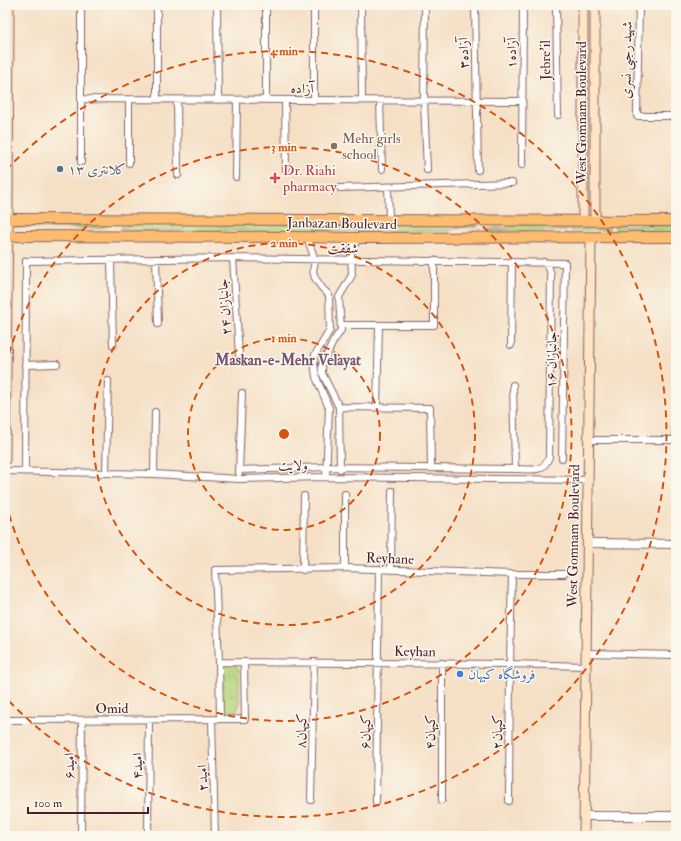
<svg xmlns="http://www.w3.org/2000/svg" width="681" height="841" font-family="'IM FELL Double Pica',Amiri,serif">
  <defs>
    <pattern id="grass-tufts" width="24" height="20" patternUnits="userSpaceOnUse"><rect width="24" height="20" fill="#b4d37a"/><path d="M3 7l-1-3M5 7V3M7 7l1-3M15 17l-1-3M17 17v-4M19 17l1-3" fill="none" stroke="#9cb56a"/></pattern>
  </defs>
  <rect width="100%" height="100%" fill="#fbf7ec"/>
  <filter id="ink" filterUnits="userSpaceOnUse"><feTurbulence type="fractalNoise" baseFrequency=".025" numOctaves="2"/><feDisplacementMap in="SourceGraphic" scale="8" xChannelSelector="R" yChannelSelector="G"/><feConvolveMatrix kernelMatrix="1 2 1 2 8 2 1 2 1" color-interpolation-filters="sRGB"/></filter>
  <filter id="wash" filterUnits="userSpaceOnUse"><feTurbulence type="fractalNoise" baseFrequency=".012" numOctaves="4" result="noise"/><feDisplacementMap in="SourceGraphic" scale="16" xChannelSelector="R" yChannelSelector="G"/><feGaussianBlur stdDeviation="0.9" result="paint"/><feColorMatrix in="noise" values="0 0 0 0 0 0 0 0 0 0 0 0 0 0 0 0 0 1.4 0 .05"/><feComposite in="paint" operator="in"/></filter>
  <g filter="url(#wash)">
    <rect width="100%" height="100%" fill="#f5e0c6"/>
    <path fill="url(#grass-tufts)" stroke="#7f7952" d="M 104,223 L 106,226 L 99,228 L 15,227 L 12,226 L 12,224 Z
      M 140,223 L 478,225 L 477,227 L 460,227 L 450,231 L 123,231 L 121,227 C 126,223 134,227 140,223 Z
      M 516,224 L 567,226 L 568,228 L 566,231 L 488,231 L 488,229 L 490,228 L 507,228 Z
      M 571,225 L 609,225 L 609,230 L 571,231 Z
      M 615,225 L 676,225 L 676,231 L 615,232 Z
      M 229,663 L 236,665 L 239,670 L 239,707 L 233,714 L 229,714 L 223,709 L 222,670 L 225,666 Z"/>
  </g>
  <g filter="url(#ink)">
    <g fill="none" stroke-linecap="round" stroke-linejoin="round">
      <g stroke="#866361" stroke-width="8">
        <path id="minor" d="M 81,5 L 81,162
          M 157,5 L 157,100
          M 217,5 L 218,100
          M 361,5 L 362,101
          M 425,5 L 424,101 L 427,170
          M 475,5 L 478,170
          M 556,5 L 558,115
          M 639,5 L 637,116 L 676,116
          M 82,99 L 522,101
          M 177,100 L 178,175
          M 266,100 L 266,5
          M 285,100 L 286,169
          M 314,101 L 314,5
          M 380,101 L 382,169
          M 129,163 L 129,100
          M 522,165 L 523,5
          M 236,177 L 237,100
          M 388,187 L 389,220
          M 340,188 L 512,183
          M 307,237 L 315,260 L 313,271 L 315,278 L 322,288 L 329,295 L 330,330 L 315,355 L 314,362 L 316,377 L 329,408 L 326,477
          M 233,258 L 239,355
          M 156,259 L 158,324
          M 111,260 L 113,345
          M 341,325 L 434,325 L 434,260
          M 511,345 L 512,261
          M 25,365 L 57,364
          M 513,385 L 515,469
          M 339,407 L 430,408 L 431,468
          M 377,408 L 379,325
          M 589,440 L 676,440 L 675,427
          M 340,469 L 339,407 L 322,373 L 322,365 L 333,342 L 341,330 L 339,297 L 352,275 L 351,250 L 359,238
          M 239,470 L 326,467 L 515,469 C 530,469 543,474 549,457 L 551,275 L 549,268 L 544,262
          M 5,471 L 154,474 L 239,479 L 326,477 L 588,480
          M 25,471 L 26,261 L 233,258 L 565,263 L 562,458
          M 106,473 L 108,381
          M 239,473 L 242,393
          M 154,474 L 155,412
          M 345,568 L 345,494
          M 303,570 L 304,496
          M 391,570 L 392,491
          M 586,653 L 676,655
          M 219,662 L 215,570 L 345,568 L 512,574 L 564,574
          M 442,663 L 442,800
          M 220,719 L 219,662 L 510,664 L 586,666
          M 5,720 L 245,719 L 244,662
          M 212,720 L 215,836
          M 311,800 L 314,662
          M 509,801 L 510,664 L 512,574
          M 376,802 L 379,569
          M 81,836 L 82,720
          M 148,836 L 149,720"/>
      </g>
      <g stroke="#866361" stroke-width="10">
        <path id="tertiary" d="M 587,543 L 676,544
          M 584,816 L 676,816"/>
      </g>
      <g stroke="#866361" stroke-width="11">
        <path id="secondary" d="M 583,220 L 583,5
          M 595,220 L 595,5
          M 5,460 L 8,219 L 9,5
          M 584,836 L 591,237"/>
      </g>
      <g stroke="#866361" stroke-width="12">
        <path id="primary" d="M 8,219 L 676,221
          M 8,236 L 294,237 L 359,238 L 676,237"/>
      </g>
      <use href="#minor" stroke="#fff" stroke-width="6"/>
      <use href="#tertiary" stroke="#fff" stroke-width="8"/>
      <use href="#secondary" stroke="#ffe4c6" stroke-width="9"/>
      <use href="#primary" stroke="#febc70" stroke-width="10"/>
    </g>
  </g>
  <g fill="none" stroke="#d8530f" stroke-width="2" stroke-dasharray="7 5">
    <circle cx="284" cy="434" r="96"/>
    <circle cx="284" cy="434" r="191"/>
    <path d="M6 365A287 287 0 1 1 6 503"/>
    <path d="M6 170A383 383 0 1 1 6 698"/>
  </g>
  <circle fill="#8d6e63" stroke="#fbf7ec" stroke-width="1.5" cx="334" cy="146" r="4"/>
  <circle fill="#5c6f8a" stroke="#fbf7ec" stroke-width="1.5" cx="60" cy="169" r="4"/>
  <path fill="#e0444e" stroke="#fbf7ec" stroke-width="1.5" d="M273 172h4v4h4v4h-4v4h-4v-4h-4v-4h4z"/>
  <circle fill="#3f7fe0" stroke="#fbf7ec" stroke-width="1.5" cx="460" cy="674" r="4"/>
  <g text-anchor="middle" stroke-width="3" stroke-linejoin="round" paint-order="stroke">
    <g font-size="14" fill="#4a1f2b" stroke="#fbf7ec">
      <text transform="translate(463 53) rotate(-91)" y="5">آزاده۳</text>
      <text transform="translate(511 53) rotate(-90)" y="5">آزاده۱</text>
      <text transform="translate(545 60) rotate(-91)" y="5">Jebre'il</text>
      <text transform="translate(626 60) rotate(-89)" y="5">شهید رجبی نسری</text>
      <text x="302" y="93">آزاده</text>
      <text transform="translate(581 113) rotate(-90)" y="5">West Gomnam Boulevard</text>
      <text transform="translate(342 223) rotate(1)" y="5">Janbazan Boulevard</text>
      <text x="343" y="253">شفقت</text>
      <text transform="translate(224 307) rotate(-94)" y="5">جانبازان ۲۴</text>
      <text transform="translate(551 360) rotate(-89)" y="5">جانبازان ۱۶</text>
      <text transform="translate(293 465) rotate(-1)" y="5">ولایت</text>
      <text transform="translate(573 536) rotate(-89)" y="5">West Gomnam Boulevard</text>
      <text transform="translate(390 558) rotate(2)" y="5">Reyhane</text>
      <text transform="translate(415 651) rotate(1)" y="5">Keyhan</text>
      <text x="112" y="713">Omid</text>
      <text transform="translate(301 731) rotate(-89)" y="5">کیهان۸</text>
      <text transform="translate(365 732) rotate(-89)" y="5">کیهان۶</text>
      <text transform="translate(430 732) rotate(-90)" y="5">کیهان۴</text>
      <text transform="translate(497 732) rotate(-90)" y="5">کیهان۲</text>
      <text transform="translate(69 766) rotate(-90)" y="5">امید۶</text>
      <text transform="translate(137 766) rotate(-90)" y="5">امید۴</text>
      <text transform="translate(202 778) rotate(-92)" y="5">امید۲</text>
    </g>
    <g font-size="14" fill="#785e54" stroke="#fbf7ec" text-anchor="start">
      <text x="342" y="143">Mehr girls<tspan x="342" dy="16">school</tspan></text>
    </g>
    <g font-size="14" fill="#4e5e75" stroke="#fbf7ec" text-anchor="start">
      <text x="68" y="174">کلانتری ۱۳</text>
    </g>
    <g font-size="14" fill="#be3a42" stroke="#fbf7ec" text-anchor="start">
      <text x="283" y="175">Dr. Riahi<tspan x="283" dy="16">pharmacy</tspan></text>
    </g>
    <g font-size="14" fill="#366cbe" stroke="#fbf7ec" text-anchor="start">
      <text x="468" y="679">فروشگاه کیهان</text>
    </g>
    <g font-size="15" font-weight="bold" fill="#76556d" stroke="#fbf7ec">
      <text x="288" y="365">Maskan-e-Mehr Velayat</text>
    </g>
  </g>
  <circle cx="284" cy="434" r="6" fill="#d8530f" stroke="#fbf7ec" stroke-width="2"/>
  <g font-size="12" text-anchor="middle" font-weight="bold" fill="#d8530f" stroke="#fbf7ec" stroke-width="3" stroke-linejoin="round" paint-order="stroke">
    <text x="284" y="55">4 min</text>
    <text x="284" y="151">3 min</text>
    <text x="284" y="247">2 min</text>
    <text x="284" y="342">1 min</text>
  </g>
  <rect width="681" height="841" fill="none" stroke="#fbf7ec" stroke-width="20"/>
  <path d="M28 807v6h120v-6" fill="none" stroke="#4a1f2b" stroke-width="2"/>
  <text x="34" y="807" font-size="12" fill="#4a1f2b" stroke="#fbf7ec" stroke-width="3" paint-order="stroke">100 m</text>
</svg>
